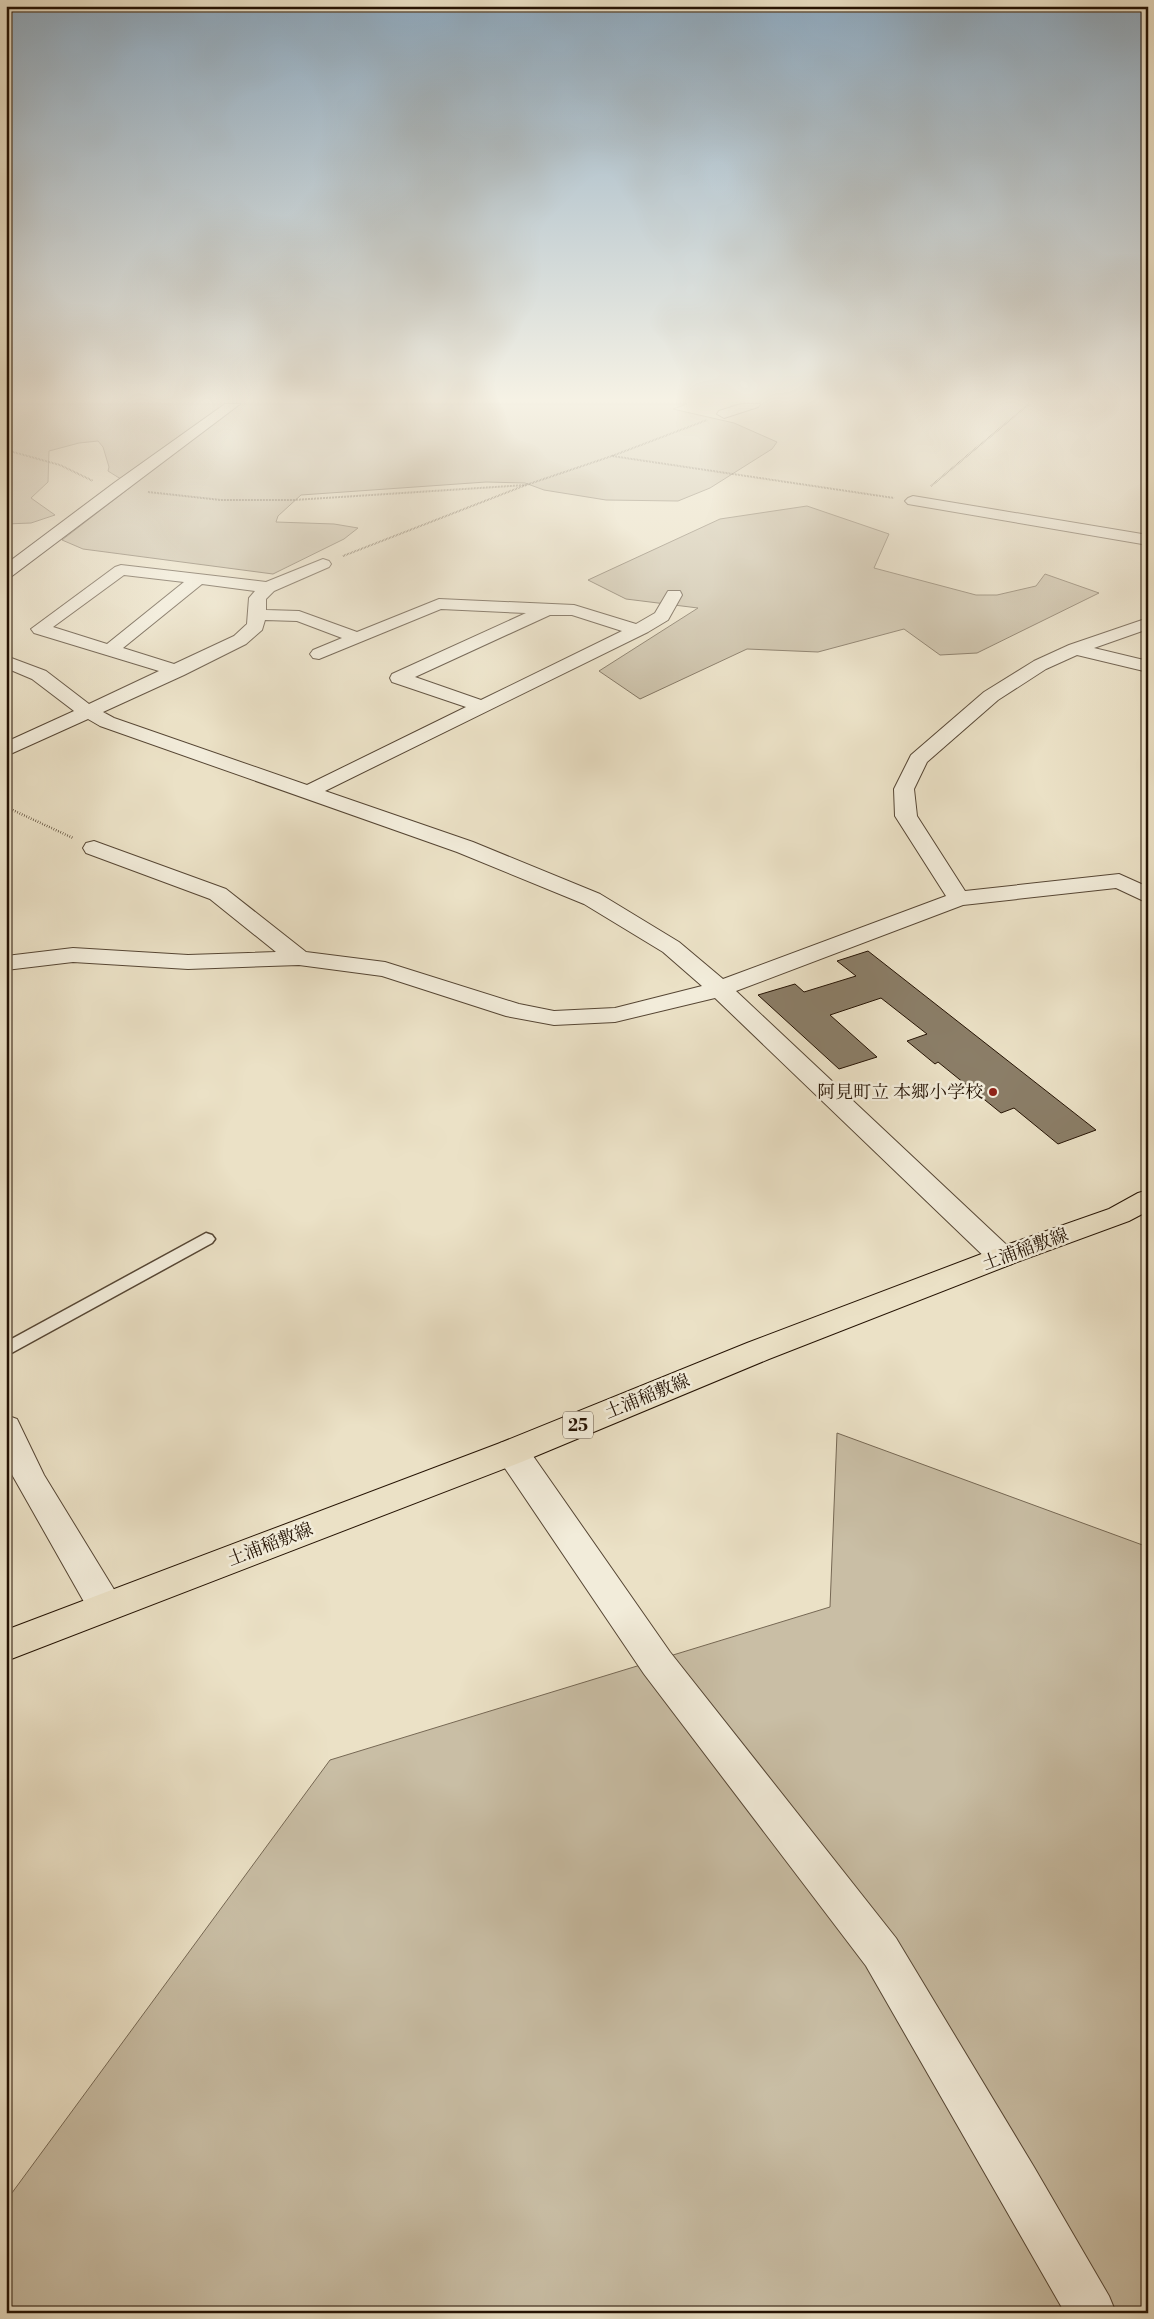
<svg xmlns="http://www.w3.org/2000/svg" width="1154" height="2319" font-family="'Libre Bodoni','Noto Serif JP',serif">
  <rect width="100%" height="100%" fill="#ebe1c6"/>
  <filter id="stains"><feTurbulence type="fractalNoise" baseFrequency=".004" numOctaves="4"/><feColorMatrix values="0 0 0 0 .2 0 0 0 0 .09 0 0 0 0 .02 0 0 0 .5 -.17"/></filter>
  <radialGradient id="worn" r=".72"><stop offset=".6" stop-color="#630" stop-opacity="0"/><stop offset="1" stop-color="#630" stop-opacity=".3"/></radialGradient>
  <path fill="#c9bea5" stroke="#766854" d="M 6,404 L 687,404 L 673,409 L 734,423 L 777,442 L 772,449 L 710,488 L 678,501 L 606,500 L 544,490 L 525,483 L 486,482 L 301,495 L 278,516 L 276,522 L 334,524 L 358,528 L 344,539 L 273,574 L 83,549 L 62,540 L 132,486 L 108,471 L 109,467 L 103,447 L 98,441 L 79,443 L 49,451 L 48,482 L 31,498 L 55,515 L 31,523 L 6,524 Z
    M 807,506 L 889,534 L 874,568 L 976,595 L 997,595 L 1036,586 L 1045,574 L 1099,593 L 977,653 L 940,655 L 904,629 L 818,652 L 747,649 L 640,699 L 599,671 L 698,608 L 626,599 L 588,580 L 720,519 Z
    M 837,1433 L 1148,1547 L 1148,2313 L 6,2313 L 6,2201 L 330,1760 L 830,1607 Z"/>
  <path fill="#8b7e68" stroke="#241203" d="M 868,951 L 1096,1130 L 1058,1144 L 1014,1108 L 1001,1113 L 938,1062 L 935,1064 L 907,1041 L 927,1034 L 881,998 L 830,1015 L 877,1057 L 839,1069 L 758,995 L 795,984 L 804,992 L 856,976 L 837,961 Z"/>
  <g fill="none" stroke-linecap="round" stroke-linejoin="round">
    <g stroke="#564634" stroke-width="3">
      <path id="lane" d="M 206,1233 L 212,1235 L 215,1239 L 212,1243 L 6,1356 L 6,1342 Z"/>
    </g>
    <g stroke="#564634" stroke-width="2">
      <path id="street" d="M 741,404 L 760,404 L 758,407 L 724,418 L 717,414 L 719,411 Z
        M 913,496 L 1148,535 L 1148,545 L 908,504 L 905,501 L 908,498 Z
        M 323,559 L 329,561 L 331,564 L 329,567 L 274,591 L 266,599 L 266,610 L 299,611 L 357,632 L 439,599 L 574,605 L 636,624 L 655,613 L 668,591 L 680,591 L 682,595 L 668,620 L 648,632 L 325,791 L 473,842 L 600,894 L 679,942 L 723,979 L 946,896 L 895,816 L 894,789 L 911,755 L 984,692 L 1034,661 L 1069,645 L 1148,618 L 1148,629 L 1094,648 L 1148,661 L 1148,672 L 1077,655 L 1046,669 L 998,700 L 927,762 L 914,789 L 917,816 L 965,891 L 1119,874 L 1148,887 L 1148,903 L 1116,888 L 963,905 L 736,991 L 1012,1250 L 1017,1257 L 1012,1264 L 1002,1267 L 992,1264 L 715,998 L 615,1022 L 554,1025 L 506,1016 L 382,976 L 299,965 L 188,969 L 73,962 L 6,970 L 6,956 L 73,948 L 188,955 L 276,952 L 210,899 L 86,853 L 83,848 L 86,843 L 94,841 L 226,889 L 306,952 L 385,962 L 519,1004 L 554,1011 L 615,1008 L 702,986 L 663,952 L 584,904 L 457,852 L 100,726 L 88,719 L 6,756 L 6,742 L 74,711 L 32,679 L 6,668 L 6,656 L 46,671 L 89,704 L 159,671 L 34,633 L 31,629 L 115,567 L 121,565 L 266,582 ZM 124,575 L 184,582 L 107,644 L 53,627 ZM 202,584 L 255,591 L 249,598 L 247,624 L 234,636 L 174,664 L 123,648 ZM 441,609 L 526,613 L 392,674 L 390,678 L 392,682 L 466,707 L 307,785 L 114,718 L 103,712 L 184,675 L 246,644 L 262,630 L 265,620 L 297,621 L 342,638 L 313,650 L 310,654 L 313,658 L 319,659 ZM 550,615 L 572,615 L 622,631 L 481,700 L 415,677 Z
        M 6,1415 L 17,1419 L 44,1475 L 118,1596 L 123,1606 L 118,1616 L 105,1620 L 92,1616 L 6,1464 Z
        M 512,1440 L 524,1443 L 670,1652 L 896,1938 L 1034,2167 L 1109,2296 L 1116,2313 L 1065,2313 L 866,1966 L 644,1674 L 500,1461 L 496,1452 L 500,1443 Z"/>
    </g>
    <g stroke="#241203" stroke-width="2">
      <path id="secondary" d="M 225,404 L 240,404 L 12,576 L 6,577 L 6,564 L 114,483 Z"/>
    </g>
    <g stroke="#241203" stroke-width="2">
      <path id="primary" d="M 1148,1190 L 1148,1211 L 1129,1221 L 1012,1264 L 769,1359 L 524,1461 L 6,1661 L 6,1630 L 500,1443 L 747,1343 L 992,1250 L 1109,1209 L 1138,1193 Z"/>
    </g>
    <path stroke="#241203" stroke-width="2" stroke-dasharray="0.5 1" stroke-linecap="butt" d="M 6,450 L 60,465 L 93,481
      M 612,456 L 894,498
      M 931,486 L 1029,404
      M 148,492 L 221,500 L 294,500 L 526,485
      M 343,556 L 526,485 L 612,456 L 707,420"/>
    <path stroke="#241203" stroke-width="2.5" stroke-dasharray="0.5 2" stroke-linecap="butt" d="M 6,807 L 73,838"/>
    <use href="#lane" fill="#f2ecda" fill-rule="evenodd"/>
    <use href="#street" fill="#f2ecda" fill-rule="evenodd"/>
    <use href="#secondary" fill="#f2ecda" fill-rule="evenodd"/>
    <use href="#primary" fill="#ebe1c6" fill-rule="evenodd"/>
  </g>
  <linearGradient id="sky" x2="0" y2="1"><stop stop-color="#8eaac0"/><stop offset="0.55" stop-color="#f6f2e5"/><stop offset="1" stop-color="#f6f2e5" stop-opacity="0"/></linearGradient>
  <rect width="1154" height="728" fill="url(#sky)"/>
  <circle fill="#8f2418" stroke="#f2ecda" stroke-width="2" cx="993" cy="1092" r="5"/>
  <g text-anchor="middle" stroke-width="5" stroke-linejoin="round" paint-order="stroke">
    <rect fill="#f2ecda" stroke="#625344" stroke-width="1" x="563" y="1411.5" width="30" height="27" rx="4"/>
    <g font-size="16" font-weight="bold" fill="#241203">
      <text x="578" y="1431">25</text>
    </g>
    <g font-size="18" fill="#241203" stroke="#f2ecda" text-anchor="end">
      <text x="983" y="1098">阿見町立 本郷小学校</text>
    </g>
    <g font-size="18" fill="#241203" stroke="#f2ecda">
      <text transform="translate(1025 1249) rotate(-20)" y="6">土浦稲敷線</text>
      <text transform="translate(647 1396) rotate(-22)" y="6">土浦稲敷線</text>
      <text transform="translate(270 1544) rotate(-21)" y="6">土浦稲敷線</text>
    </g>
  </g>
  <rect width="1154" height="2319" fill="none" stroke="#ebe1c6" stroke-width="25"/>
  <rect x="8" y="8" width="1139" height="2304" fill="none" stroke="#241203" stroke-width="2.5"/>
  <rect x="12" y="12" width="1129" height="2294" fill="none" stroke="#241203"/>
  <rect width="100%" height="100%" filter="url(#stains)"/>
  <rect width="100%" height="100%" fill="url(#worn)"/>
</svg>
